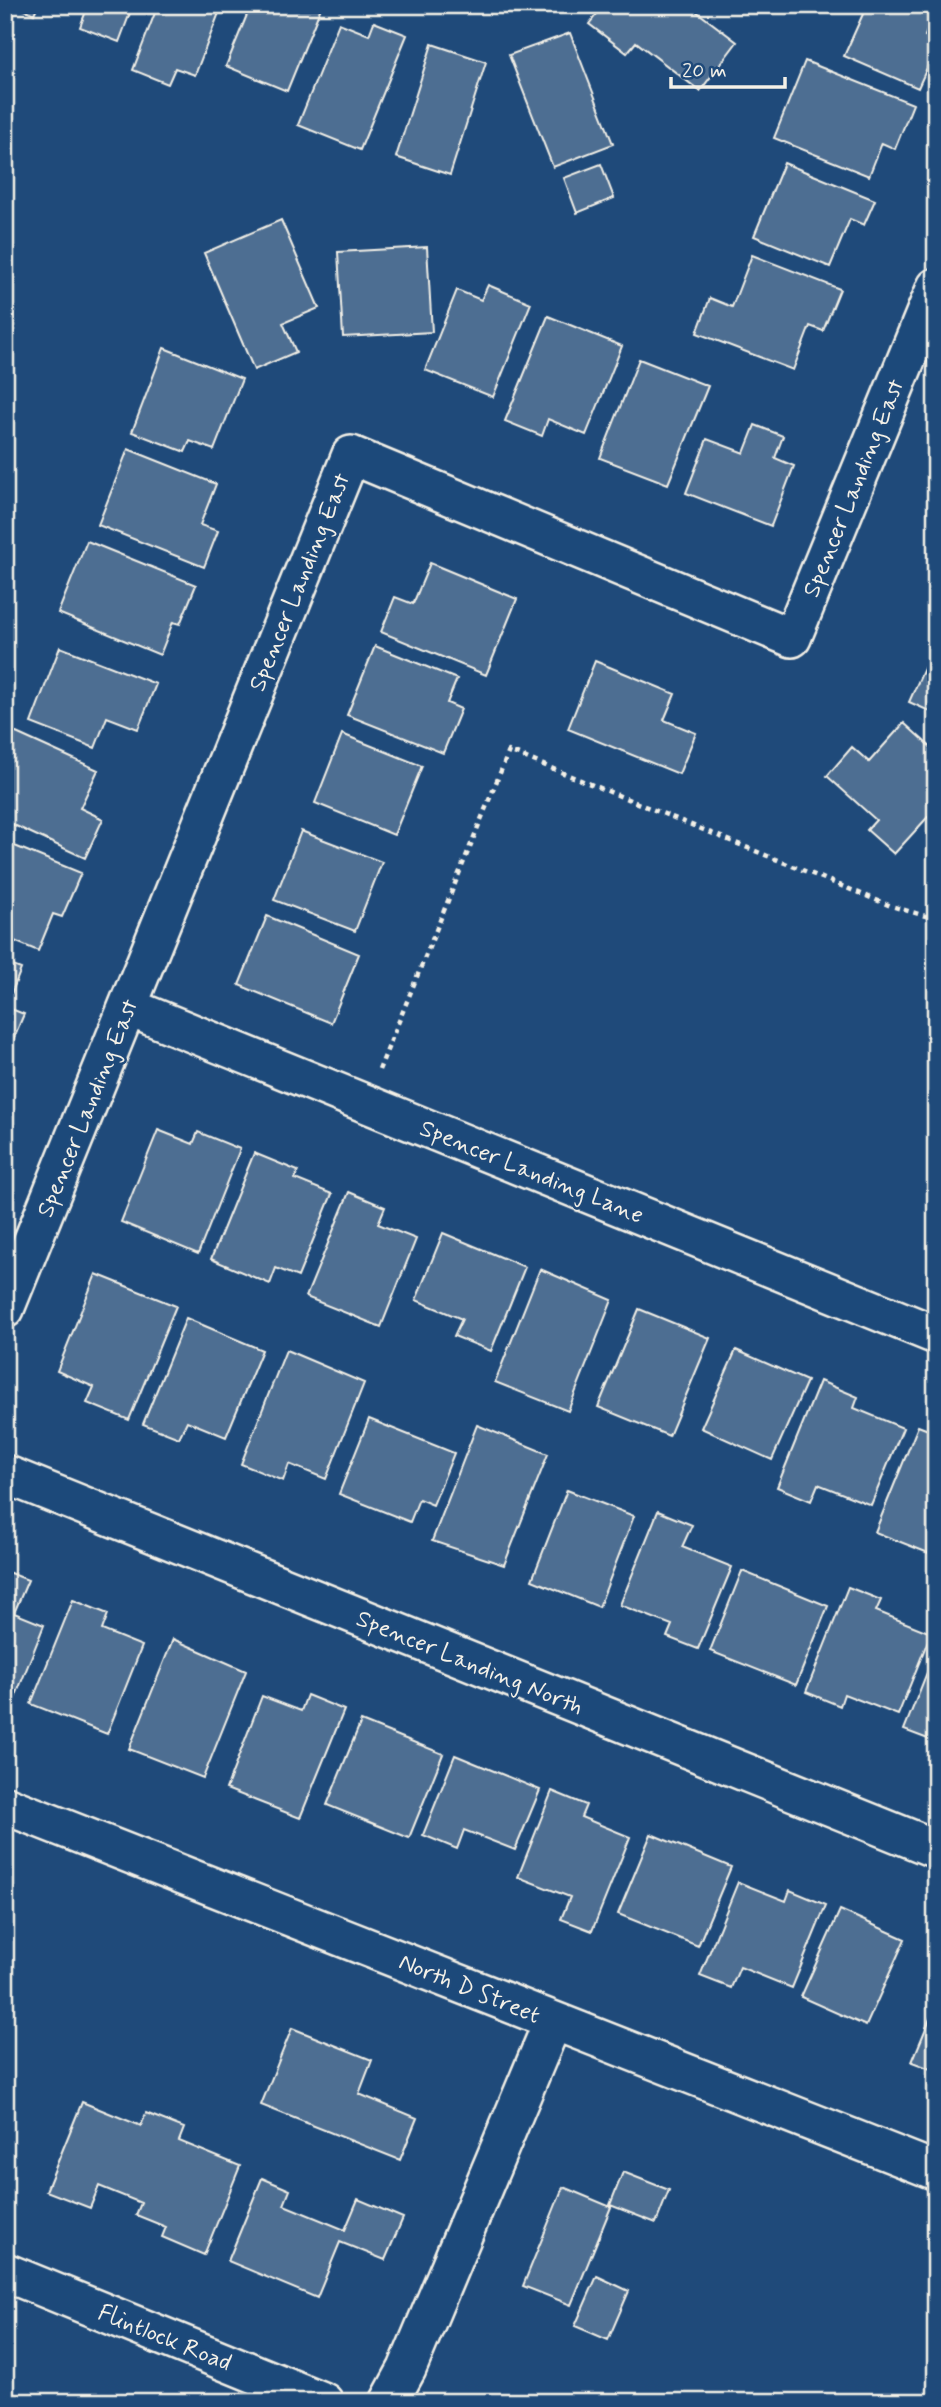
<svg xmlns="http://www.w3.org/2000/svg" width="941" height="2407" font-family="Mynerve,sans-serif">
  <rect width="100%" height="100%" fill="#1f4a7a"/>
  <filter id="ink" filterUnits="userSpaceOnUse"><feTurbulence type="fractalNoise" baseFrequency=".0143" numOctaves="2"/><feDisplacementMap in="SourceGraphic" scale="14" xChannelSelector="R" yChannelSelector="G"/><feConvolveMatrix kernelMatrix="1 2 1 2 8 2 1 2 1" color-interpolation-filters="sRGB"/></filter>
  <g filter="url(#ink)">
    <path fill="#4d6e92" stroke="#f4f1e8" stroke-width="2" d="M 14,5 L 38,5 L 34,14 Z
      M 72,5 L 133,5 L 119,42 L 80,27 L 86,11 Z
      M 158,5 L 222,5 L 195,75 L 175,68 L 168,84 L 133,70 Z
      M 251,5 L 322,5 L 287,91 L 226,66 Z
      M 604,5 L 688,5 L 737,42 L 700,91 L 636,42 L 627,53 L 589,24 Z
      M 867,5 L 936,7 L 925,36 L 936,41 L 936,48 L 918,88 L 844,56 Z
      M 374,22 L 407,35 L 360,150 L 298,125 L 339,23 L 369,35 Z
      M 570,33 L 613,144 L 553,167 L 509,55 Z
      M 432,44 L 486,62 L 450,175 L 396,157 Z
      M 805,61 L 913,104 L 895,149 L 882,143 L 869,176 L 774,138 Z
      M 784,163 L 875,200 L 864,225 L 850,219 L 830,267 L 754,236 Z
      M 601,164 L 614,198 L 577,213 L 564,178 Z
      M 281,220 L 319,308 L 283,323 L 296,352 L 254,370 L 204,253 Z
      M 427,247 L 432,332 L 343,337 L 338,252 Z
      M 752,255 L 840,289 L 823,331 L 810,326 L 793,370 L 697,333 L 710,298 L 732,307 Z
      M 488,285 L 531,303 L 493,397 L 425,370 L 457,290 L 481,300 Z
      M 548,316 L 622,346 L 586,435 L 548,419 L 542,436 L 505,421 Z
      M 164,348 L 242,379 L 214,450 L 190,441 L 185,452 L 132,432 Z
      M 639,359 L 708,386 L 668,484 L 600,458 Z
      M 755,425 L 783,436 L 775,458 L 794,466 L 771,526 L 686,493 L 707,439 L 744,453 Z
      M 128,449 L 216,484 L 200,525 L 218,531 L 204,567 L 98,525 Z
      M 87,541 L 196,585 L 180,624 L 173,622 L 160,655 L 58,613 Z
      M 430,563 L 517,599 L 486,675 L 381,632 L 395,597 L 413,604 Z
      M 936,642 L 936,714 L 909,702 Z
      M 375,646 L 457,679 L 447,703 L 461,709 L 443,753 L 347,715 Z
      M 60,647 L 156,684 L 138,729 L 107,717 L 95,748 L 31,723 Z
      M 595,661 L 675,694 L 664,720 L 696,733 L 679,774 L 568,729 Z
      M 904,723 L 936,752 L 936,808 L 894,854 L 867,830 L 876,820 L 827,776 L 852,747 L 869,762 Z
      M 14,732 L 98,770 L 80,808 L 103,819 L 85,858 L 5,821 L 5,751 Z
      M 342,734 L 422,766 L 394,835 L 315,803 Z
      M 301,831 L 382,862 L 355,931 L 274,900 Z
      M 5,842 L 81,873 L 62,917 L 53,914 L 38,951 L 5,937 Z
      M 267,916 L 359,954 L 331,1023 L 239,985 Z
      M 5,963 L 21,969 L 6,1007 L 24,1014 L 10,1047 L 5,1045 Z
      M 158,1130 L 193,1144 L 198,1132 L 240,1149 L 198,1254 L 121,1222 Z
      M 254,1153 L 298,1171 L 295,1179 L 332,1194 L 298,1277 L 276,1268 L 270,1284 L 211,1259 Z
      M 349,1192 L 385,1207 L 378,1224 L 416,1239 L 381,1327 L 306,1297 Z
      M 443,1233 L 525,1267 L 491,1351 L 454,1336 L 462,1319 L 416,1300 Z
      M 540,1269 L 612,1300 L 568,1411 L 495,1382 Z
      M 96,1274 L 176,1306 L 129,1420 L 87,1403 L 94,1387 L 57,1371 Z
      M 639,1309 L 710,1338 L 669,1436 L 598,1407 Z
      M 186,1318 L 262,1350 L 226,1437 L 187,1421 L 179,1438 L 143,1424 Z
      M 286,1350 L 364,1383 L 326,1479 L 289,1464 L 283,1481 L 241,1464 Z
      M 736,1350 L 807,1381 L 772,1460 L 701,1428 Z
      M 820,1381 L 858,1397 L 854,1408 L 903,1428 L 871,1505 L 818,1484 L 811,1501 L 777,1487 Z
      M 369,1419 L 454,1453 L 433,1505 L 419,1499 L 410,1522 L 339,1494 Z
      M 477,1425 L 548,1454 L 504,1565 L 432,1541 Z
      M 918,1426 L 936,1433 L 936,1556 L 875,1532 Z
      M 567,1490 L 634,1516 L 599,1607 L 532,1580 Z
      M 658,1511 L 692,1525 L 682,1547 L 732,1567 L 698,1649 L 667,1637 L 672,1625 L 620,1605 Z
      M 5,1571 L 28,1580 L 14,1613 L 44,1625 L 13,1703 L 5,1700 Z
      M 742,1571 L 828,1606 L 796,1685 L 710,1651 Z
      M 848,1587 L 881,1600 L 876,1611 L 931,1633 L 898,1715 L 844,1694 L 840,1706 L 806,1692 Z
      M 73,1600 L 108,1614 L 102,1630 L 142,1646 L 107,1734 L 31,1704 Z
      M 173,1639 L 246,1671 L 203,1778 L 129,1749 Z
      M 936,1650 L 936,1742 L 904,1730 Z
      M 307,1695 L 344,1710 L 300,1818 L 226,1789 L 262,1696 L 301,1711 Z
      M 361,1721 L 443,1754 L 409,1838 L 327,1805 Z
      M 455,1755 L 540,1790 L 515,1850 L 464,1830 L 457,1849 L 423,1835 Z
      M 552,1791 L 586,1805 L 581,1817 L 630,1837 L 592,1931 L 561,1919 L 570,1897 L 518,1877 Z
      M 651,1834 L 731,1867 L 698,1946 L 618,1914 Z
      M 738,1882 L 786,1901 L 790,1890 L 826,1905 L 792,1988 L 740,1967 L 731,1988 L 700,1976 Z
      M 840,1910 L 905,1939 L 866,2026 L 801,1997 Z
      M 936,2004 L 936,2071 L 912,2062 Z
      M 292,2028 L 372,2060 L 359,2094 L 417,2118 L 400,2160 L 261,2105 Z
      M 82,2102 L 141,2126 L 146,2113 L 184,2128 L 179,2141 L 240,2166 L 204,2255 L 162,2237 L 166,2227 L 136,2215 L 141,2203 L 99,2186 L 90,2208 L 46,2191 Z
      M 623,2172 L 669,2190 L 656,2223 L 610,2205 Z
      M 262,2178 L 290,2190 L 284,2205 L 345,2230 L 358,2199 L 403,2218 L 385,2260 L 340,2242 L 317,2298 L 228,2261 Z
      M 563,2187 L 611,2207 L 571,2305 L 523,2286 Z
      M 597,2276 L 629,2291 L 608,2340 L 575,2326 Z"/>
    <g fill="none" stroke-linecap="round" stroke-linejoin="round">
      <g stroke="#f4f1e8" stroke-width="42">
        <path id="minor" d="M 128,1007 L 936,1335
          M 5,1309 L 351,455 L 792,638 L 936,287
          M 5,1474 L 936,1849
          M 5,1805 L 936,2171
          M 5,2272 L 324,2402
          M 389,2402 L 407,2369 L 553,2021"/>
      </g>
      <path stroke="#f4f1e8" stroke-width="4.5" stroke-dasharray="5 5" stroke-linecap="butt" d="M 379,1070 L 509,751 L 891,906 L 936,919"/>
      <use href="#minor" stroke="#1f4a7a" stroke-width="37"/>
    </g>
  </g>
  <g text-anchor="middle" stroke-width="5" stroke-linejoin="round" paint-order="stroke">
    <g font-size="24" fill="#f4f1e8" stroke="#1f4a7a">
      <text transform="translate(853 488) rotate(-68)" y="8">Spencer Landing East</text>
      <text transform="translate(299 582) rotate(-68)" y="8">Spencer Landing East</text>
      <text transform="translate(87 1108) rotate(-68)" y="8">Spencer Landing East</text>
      <text transform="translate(532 1171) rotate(22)" y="8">Spencer Landing Lane</text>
      <text transform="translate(470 1662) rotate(22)" y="8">Spencer Landing North</text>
      <text transform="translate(470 1988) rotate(22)" y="8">North D Street</text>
      <text transform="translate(165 2337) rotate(22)" y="8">Flintlock Road</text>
    </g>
  </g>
  <rect width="941" height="2407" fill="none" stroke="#1f4a7a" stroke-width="28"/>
  <rect x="14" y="14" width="913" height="2379" fill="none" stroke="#f4f1e8" stroke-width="2.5" filter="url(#ink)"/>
  <path d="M671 77v10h114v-10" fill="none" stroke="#f4f1e8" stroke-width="3.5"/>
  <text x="682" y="77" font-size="21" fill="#f4f1e8" stroke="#1f4a7a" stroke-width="5" paint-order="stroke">20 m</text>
</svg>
